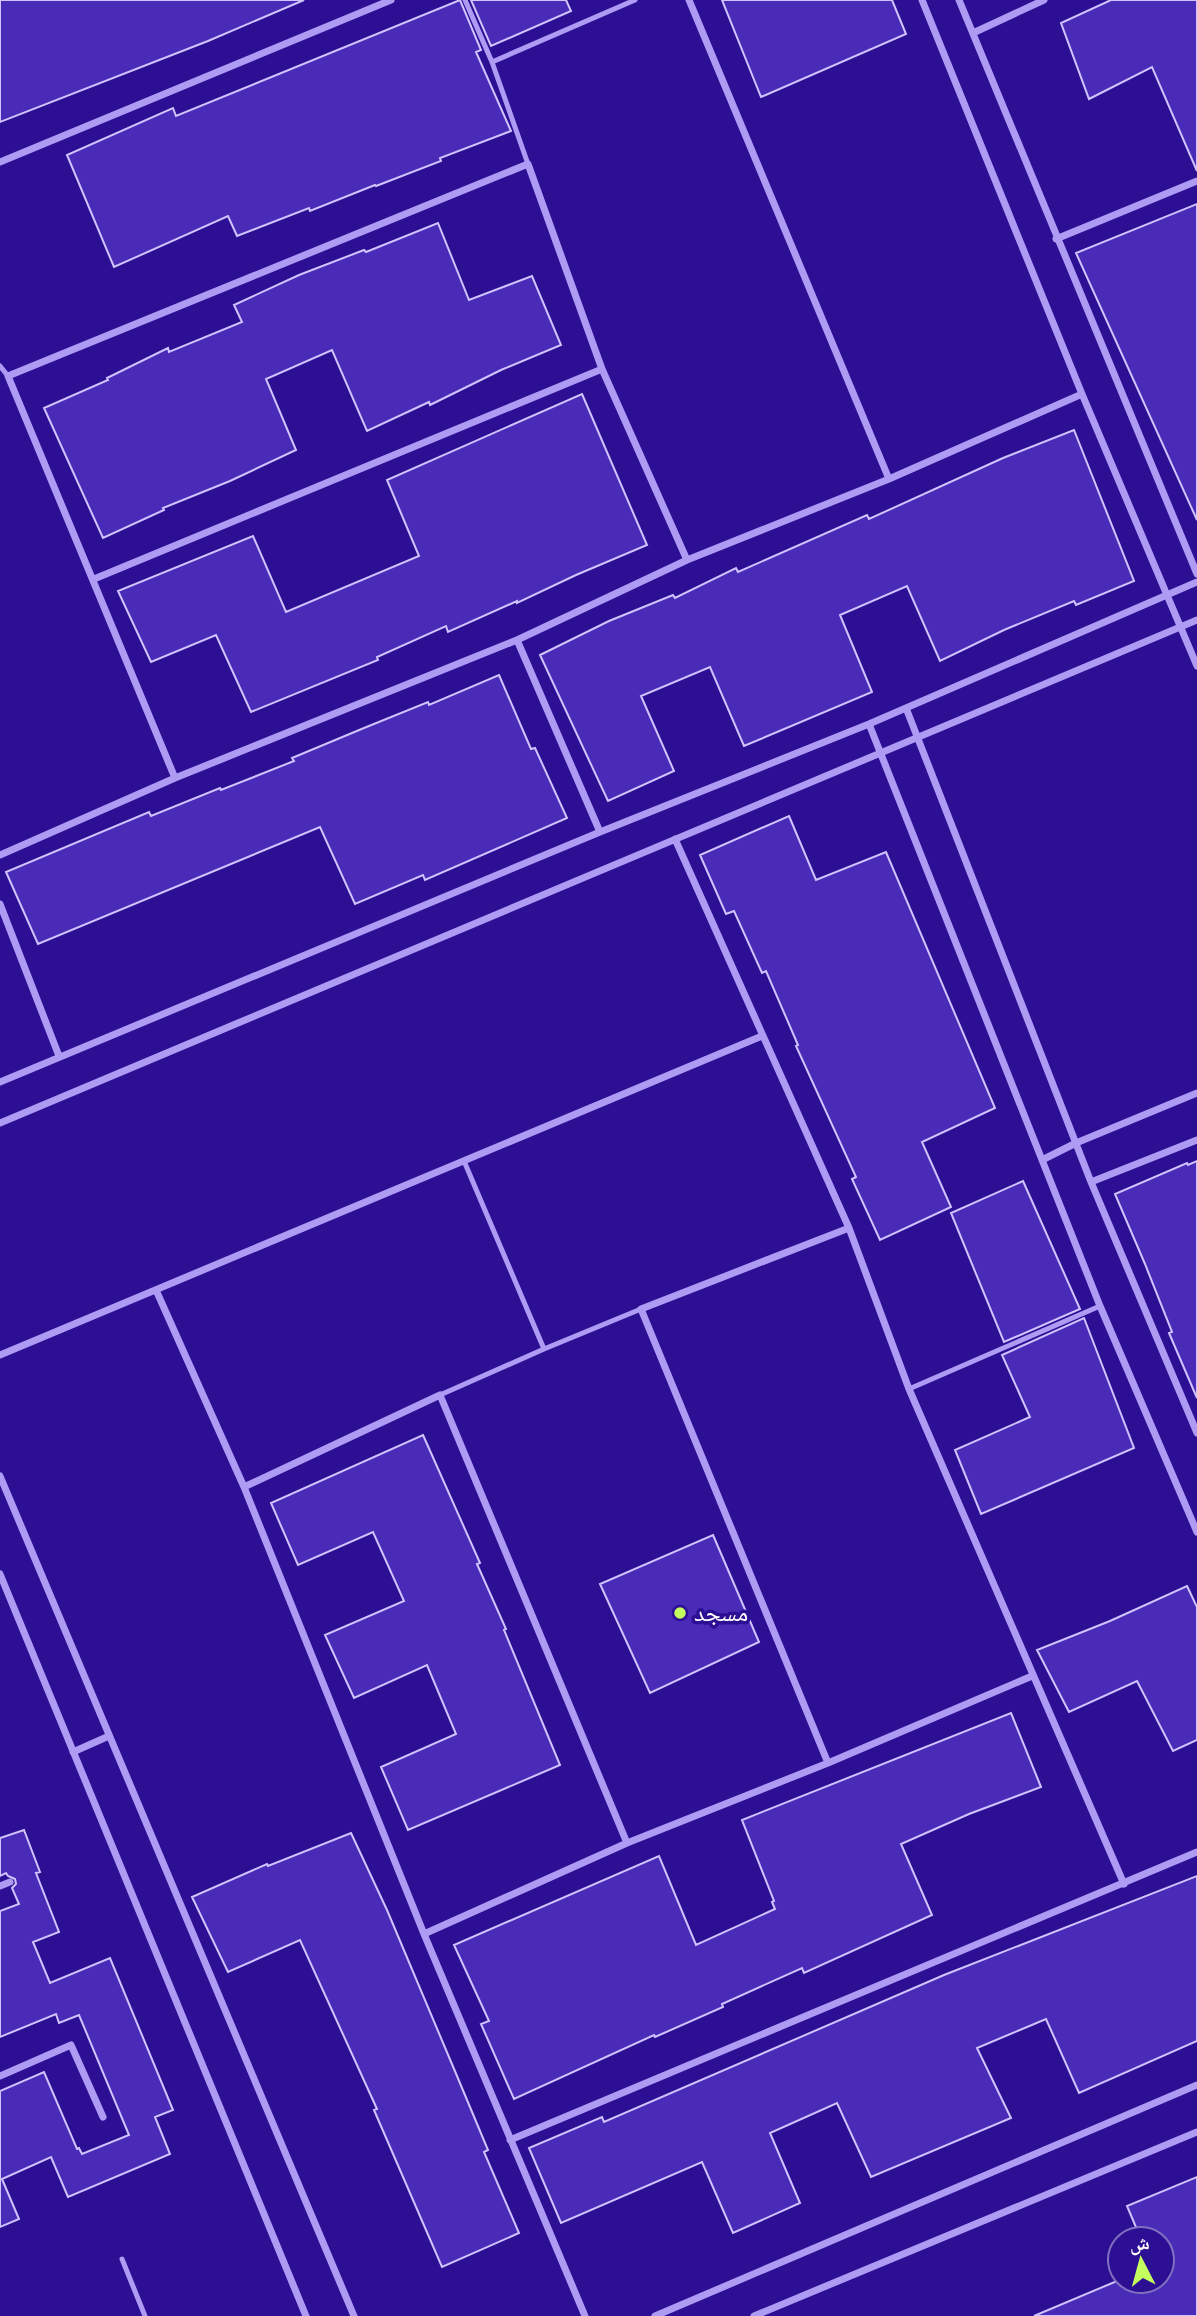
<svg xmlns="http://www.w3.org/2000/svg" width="1197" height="2316" font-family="Ubuntu,'Noto Naskh Arabic',sans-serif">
  <rect width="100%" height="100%" fill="#2d0f94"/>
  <path fill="#492bb8" stroke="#d0c4fe" stroke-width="2" d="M 0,0 L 304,0 L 208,41 L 0,122 Z
    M 460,0 L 481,50 L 476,52 L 511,131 L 440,158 L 441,161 L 376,186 L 375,185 L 310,211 L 309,208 L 237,236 L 228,216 L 114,267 L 67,155 L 173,108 L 176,116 Z
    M 471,0 L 566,0 L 571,11 L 491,46 Z
    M 722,0 L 892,0 L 906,34 L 761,97 Z
    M 1111,0 L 1197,0 L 1197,171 L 1152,67 L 1089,99 L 1061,23 Z
    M 1197,204 L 1197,520 L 1076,253 Z
    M 438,223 L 469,300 L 532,276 L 561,345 L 501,370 L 430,405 L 429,402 L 367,431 L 332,350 L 266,379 L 296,450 L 230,481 L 163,508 L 164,510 L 103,538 L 44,408 L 108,380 L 107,378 L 168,348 L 169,352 L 242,322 L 234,305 L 299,275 L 364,250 L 366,252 Z
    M 582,394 L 647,545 L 576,575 L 517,603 L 517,601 L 448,632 L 446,626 L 377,657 L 378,660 L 251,712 L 216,635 L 151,662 L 118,591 L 253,536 L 286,612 L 419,556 L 387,480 Z
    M 1074,430 L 1134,581 L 1076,605 L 1074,601 L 1004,630 L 940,661 L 907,586 L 840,615 L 872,692 L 744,746 L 710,667 L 641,696 L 674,771 L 608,801 L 540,655 L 609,621 L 673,595 L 675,598 L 736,568 L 738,572 L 867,515 L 869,519 L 1003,458 Z
    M 499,675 L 531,749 L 535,748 L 567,818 L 425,880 L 423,875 L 355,904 L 320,827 L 38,944 L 6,872 L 149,812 L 151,816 L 220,788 L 221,790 L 294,761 L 292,758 L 364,728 L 428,702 L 429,705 Z
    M 789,816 L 816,880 L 886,852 L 995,1108 L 922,1142 L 951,1207 L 880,1240 L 852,1179 L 856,1177 L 796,1046 L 798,1045 L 766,971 L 762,973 L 734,911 L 726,914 L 700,855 Z
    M 1197,1161 L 1197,1398 L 1169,1333 L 1172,1332 L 1145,1264 L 1115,1194 L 1187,1163 L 1188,1165 Z
    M 1023,1181 L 1080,1309 L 1004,1342 L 951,1213 Z
    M 1084,1318 L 1134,1448 L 981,1514 L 955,1450 L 1030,1417 L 1002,1355 Z
    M 423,1435 L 480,1563 L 477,1564 L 506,1629 L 504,1630 L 560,1765 L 408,1830 L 381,1767 L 456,1734 L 427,1665 L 354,1698 L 325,1635 L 404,1601 L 373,1532 L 298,1565 L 271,1503 Z
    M 713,1535 L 759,1642 L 650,1693 L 600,1584 Z
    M 1187,1586 L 1197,1607 L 1197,1740 L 1173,1751 L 1137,1681 L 1069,1712 L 1037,1650 L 1110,1621 Z
    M 1011,1713 L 1041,1787 L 969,1814 L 901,1844 L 932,1915 L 804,1973 L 802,1968 L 722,2004 L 723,2007 L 655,2037 L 654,2035 L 514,2099 L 481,2024 L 489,2021 L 454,1945 L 659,1856 L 696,1945 L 775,1909 L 772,1902 L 774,1901 L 742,1820 Z
    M 24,1830 L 40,1872 L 36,1873 L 59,1932 L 33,1942 L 50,1983 L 110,1958 L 173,2110 L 155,2117 L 170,2154 L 68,2197 L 51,2157 L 2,2179 L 19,2219 L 0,2227 L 0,2091 L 44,2072 L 77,2149 L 79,2148 L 82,2154 L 129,2135 L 79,2015 L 59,2023 L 56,2014 L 0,2037 L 0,1911 L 19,1904 L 12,1888 L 16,1884 L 15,1879 L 8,1876 L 6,1873 L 0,1876 L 0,1838 Z
    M 351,1833 L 387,1910 L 457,2076 L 488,2150 L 484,2152 L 519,2233 L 442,2267 L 374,2110 L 377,2109 L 300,1940 L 228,1972 L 192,1897 L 267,1864 L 268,1866 Z
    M 1197,1876 L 1197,2041 L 1079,2093 L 1046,2019 L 977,2048 L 1011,2118 L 871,2177 L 837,2103 L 770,2133 L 800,2203 L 733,2233 L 702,2162 L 561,2223 L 529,2148 L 602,2117 L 604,2122 L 944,1975 Z
    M 1197,2177 L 1197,2316 L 1034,2316 L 1117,2281 L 1162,2281 L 1162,2239 L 1141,2239 L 1127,2206 Z"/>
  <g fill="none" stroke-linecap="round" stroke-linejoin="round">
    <path stroke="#ae9cf4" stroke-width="5" d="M 465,0 L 492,62 L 528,164
      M 492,62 L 635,0
      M 0,366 L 8,376
      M 464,1161 L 544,1349
      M 909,1389 L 1100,1306
      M 440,1395 L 544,1349 L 641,1309
      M 122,2259 L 145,2316"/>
    <path stroke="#ae9cf4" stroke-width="7" d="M 689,0 L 889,479
      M 922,0 L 1082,394 L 1197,666
      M 959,0 L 1197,574
      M 973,33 L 1044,0
      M 0,162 L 391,0
      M 1056,239 L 1197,181
      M 94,579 L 602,369
      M 517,640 L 600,832
      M 906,708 L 1091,1182 L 1197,1433
      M 869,724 L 1100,1306 L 1197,1532
      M 175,778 L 8,376 L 528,164 L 602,369 L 687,560
      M 675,839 L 849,1228 L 909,1389 L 1124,1884
      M 0,855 L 175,778 L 517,640 L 687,560 L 889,479 L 1082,394
      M 0,904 L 59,1056
      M 0,1082 L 600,832 L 869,724 L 1197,582
      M 0,1123 L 1197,620
      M 1042,1160 L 1076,1143 L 1197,1093
      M 1091,1182 L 1197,1140
      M 156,1290 L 244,1487 L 424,1934 L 585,2316
      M 0,1355 L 762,1036
      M 0,1476 L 354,2316
      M 244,1487 L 440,1395 L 627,1843
      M 0,1574 L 306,2316
      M 73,1752 L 109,1736
      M 828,1763 L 641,1309 L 849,1228
      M 0,1886 L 10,1882
      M 424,1934 L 627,1843 L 828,1763 L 1032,1676
      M 0,2076 L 71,2045 L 103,2117
      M 510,2140 L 1197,1852
      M 655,2316 L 1197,2085
      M 754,2316 L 1197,2132"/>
  </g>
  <circle fill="#c4ff5f" stroke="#2d0f94" stroke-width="2.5" cx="680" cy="1613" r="7"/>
  <g text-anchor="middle" stroke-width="7" stroke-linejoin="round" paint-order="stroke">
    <g font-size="24" fill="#fff" stroke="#2d0f94" text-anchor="start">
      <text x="694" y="1621">مسجد</text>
    </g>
  </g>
  <g transform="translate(1141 2260) rotate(354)"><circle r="33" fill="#2d0f94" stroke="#816fbf" stroke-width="2"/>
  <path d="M0-5L12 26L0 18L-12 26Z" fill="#c4ff5f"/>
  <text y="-10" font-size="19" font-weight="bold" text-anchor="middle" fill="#ffffff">ش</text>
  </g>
</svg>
